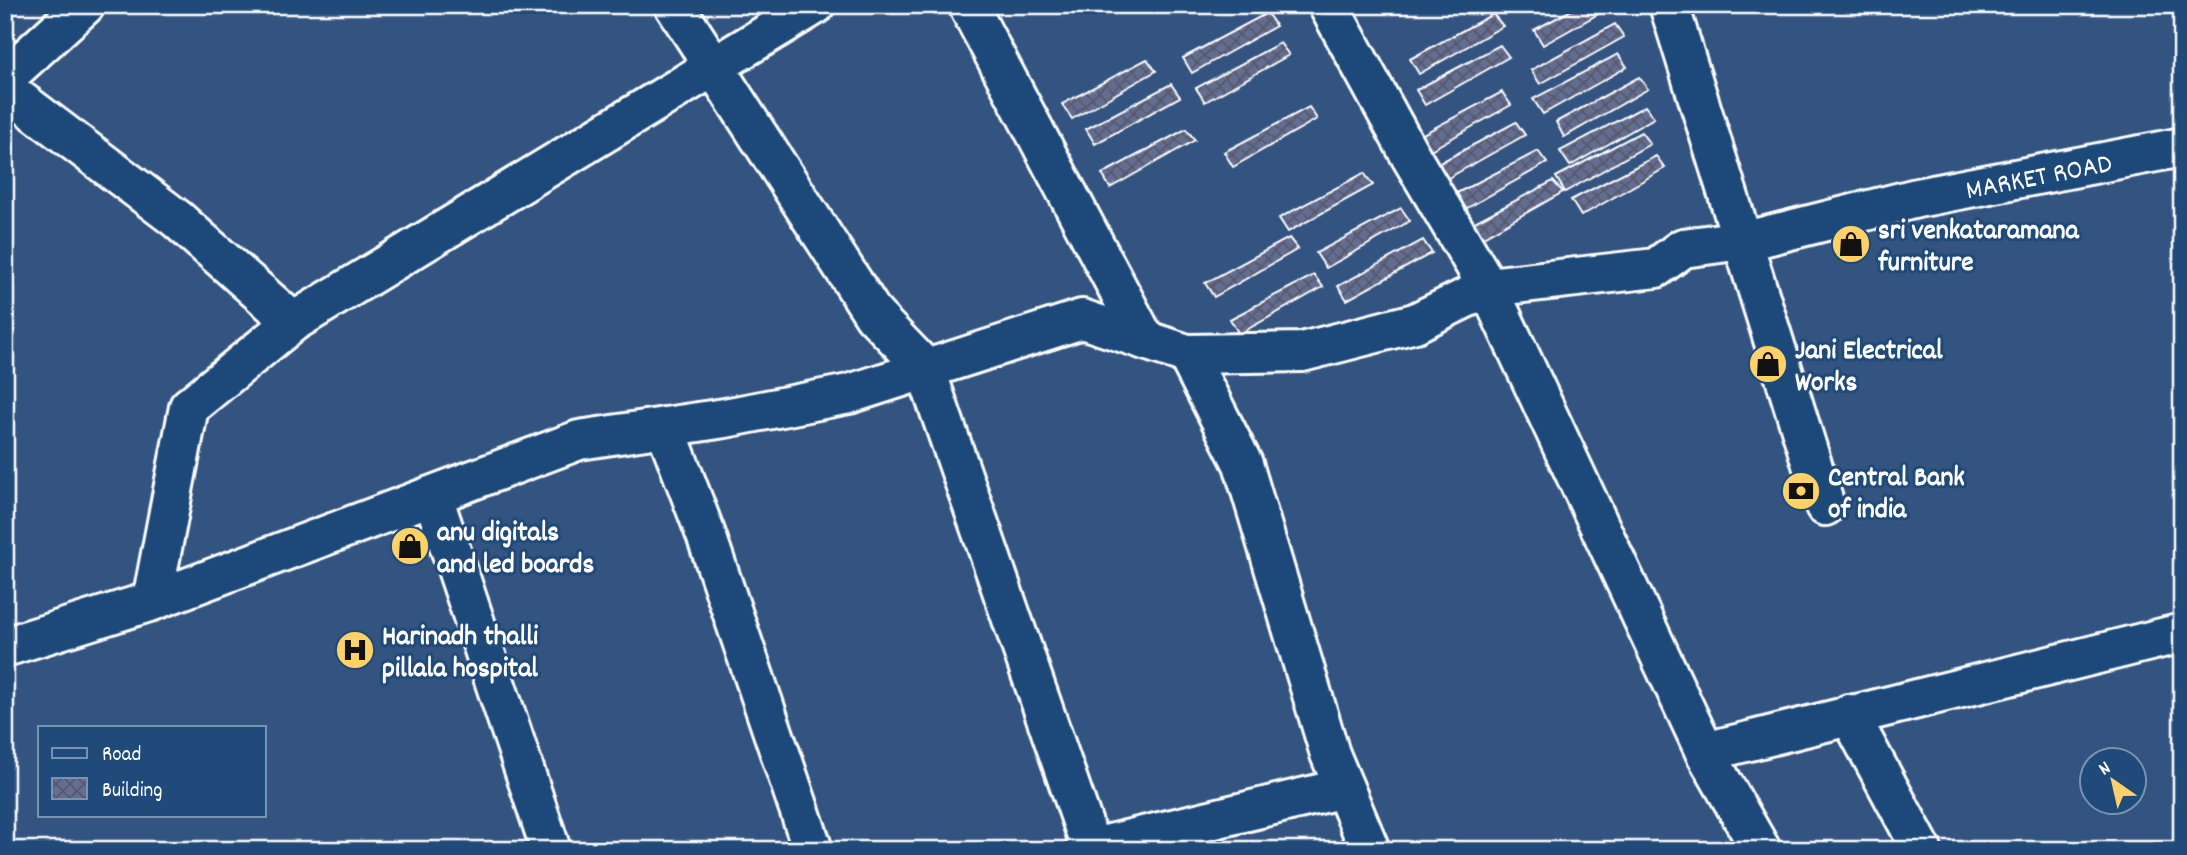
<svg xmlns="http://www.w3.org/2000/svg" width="2187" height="855" font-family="Dekko,sans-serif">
  <defs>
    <pattern id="building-cross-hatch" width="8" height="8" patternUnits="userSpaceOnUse" patternTransform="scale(1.75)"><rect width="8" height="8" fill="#646d92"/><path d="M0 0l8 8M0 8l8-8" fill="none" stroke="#565968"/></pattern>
  </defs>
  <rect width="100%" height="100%" fill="#335481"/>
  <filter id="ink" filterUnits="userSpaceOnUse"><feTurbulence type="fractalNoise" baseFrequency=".0143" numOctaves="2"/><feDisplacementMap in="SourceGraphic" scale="14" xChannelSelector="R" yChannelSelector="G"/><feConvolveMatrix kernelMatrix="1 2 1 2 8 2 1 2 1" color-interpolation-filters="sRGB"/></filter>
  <g filter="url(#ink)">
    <path fill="url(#building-cross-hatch)" stroke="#fff" stroke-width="2" d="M 1581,5 L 1614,5 L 1543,45 L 1534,30 Z
      M 1267,13 L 1276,26 L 1192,73 L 1183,58 Z
      M 1493,14 L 1503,26 L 1419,74 L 1410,59 Z
      M 1615,24 L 1624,37 L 1540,84 L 1531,70 Z
      M 1280,43 L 1289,55 L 1205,102 L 1196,88 Z
      M 1500,45 L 1509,57 L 1425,105 L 1416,90 Z
      M 1618,54 L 1627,67 L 1543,114 L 1533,99 Z
      M 1147,59 L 1156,71 L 1072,119 L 1062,104 Z
      M 1639,77 L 1648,89 L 1564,137 L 1556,122 Z
      M 1171,84 L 1180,97 L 1095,144 L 1086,129 Z
      M 1502,92 L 1511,105 L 1427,152 L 1417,137 Z
      M 1645,106 L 1654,118 L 1570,166 L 1560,151 Z
      M 1309,107 L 1317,119 L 1233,167 L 1224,152 Z
      M 1516,122 L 1525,135 L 1441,182 L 1432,167 Z
      M 1186,129 L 1195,140 L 1110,188 L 1102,174 Z
      M 1641,132 L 1650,144 L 1565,192 L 1556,177 Z
      M 1538,151 L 1547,163 L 1462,211 L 1453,195 Z
      M 1656,156 L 1665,168 L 1581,216 L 1571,200 Z
      M 1364,173 L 1373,185 L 1288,232 L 1279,218 Z
      M 1553,181 L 1563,192 L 1478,240 L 1469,225 Z
      M 1401,208 L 1410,221 L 1326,268 L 1316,253 Z
      M 1289,238 L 1298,249 L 1214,297 L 1205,283 Z
      M 1423,240 L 1432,253 L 1347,300 L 1338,286 Z
      M 1314,275 L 1323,287 L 1239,334 L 1230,319 Z"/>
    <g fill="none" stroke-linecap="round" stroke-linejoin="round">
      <g stroke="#fff" stroke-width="44">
        <g id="minor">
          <path d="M 674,5 L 874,315 L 925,368 L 1092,850"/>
          <path d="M 968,5 L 1145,340"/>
          <path d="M 1669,5 L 1825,506"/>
          <path d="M 5,89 L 177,219 L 293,322"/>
          <path d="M 1187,354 L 1302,352 L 1415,323 L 1488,287 L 1410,155 L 1328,5"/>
          <path d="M 665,427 L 706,535 L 813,850"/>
          <path d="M 433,497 L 551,850"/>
          <path d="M 152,601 L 189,407 L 293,322 L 815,5"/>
          <path d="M 5,647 L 152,601 L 579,440 L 725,418 L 849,394 L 1082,319 L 1187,354 L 1243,464 L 1330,754 L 1370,850"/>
          <path d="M 1849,714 L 1922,850"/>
          <path d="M 1705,752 L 2182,633"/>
          <path d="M 1085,850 L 1344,788"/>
          <path id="s1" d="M 1761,850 L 1705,752 L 1488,287 L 1656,268 L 1683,248 L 1758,238 L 1917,198 L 2182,147"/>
        </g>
      </g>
      <g stroke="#fff" stroke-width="44">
        <path id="highway" d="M 5,78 L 85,5"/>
      </g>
      <use href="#minor" stroke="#1f4a7a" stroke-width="38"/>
      <use href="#highway" stroke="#1f4a7a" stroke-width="38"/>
    </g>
  </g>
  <defs>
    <g id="shop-disc" transform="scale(2.0125)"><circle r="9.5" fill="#ffd166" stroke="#1f4a7a"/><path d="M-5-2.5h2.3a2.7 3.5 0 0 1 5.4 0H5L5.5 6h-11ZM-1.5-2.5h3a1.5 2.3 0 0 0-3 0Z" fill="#111"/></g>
    <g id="bank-disc" transform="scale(2.0125)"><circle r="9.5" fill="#ffd166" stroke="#1f4a7a"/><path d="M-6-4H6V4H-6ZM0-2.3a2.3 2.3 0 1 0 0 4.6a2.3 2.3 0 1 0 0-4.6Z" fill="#111"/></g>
    <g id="hospital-disc" transform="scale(2.0125)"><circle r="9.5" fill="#ffd166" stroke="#1f4a7a"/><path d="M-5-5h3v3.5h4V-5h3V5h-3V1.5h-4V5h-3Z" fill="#111"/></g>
  </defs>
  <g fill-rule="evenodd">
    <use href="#shop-disc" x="1851" y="244"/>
    <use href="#shop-disc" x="1768" y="364"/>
    <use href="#bank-disc" x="1801" y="491"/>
    <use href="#shop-disc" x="410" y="546"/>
    <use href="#hospital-disc" x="355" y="650"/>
  </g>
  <g text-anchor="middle" stroke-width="6" stroke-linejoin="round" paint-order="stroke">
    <g font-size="28" fill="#fff" stroke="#1f4a7a">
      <text dy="10" stroke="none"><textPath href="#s1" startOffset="1192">MARKET ROAD</textPath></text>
    </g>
    <g font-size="28" font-weight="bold" fill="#fff" stroke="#1f4a7a" text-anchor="start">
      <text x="1878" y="238">sri venkataramana<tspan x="1878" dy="32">furniture</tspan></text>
      <text x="1795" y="358">Jani Electrical<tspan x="1795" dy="32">Works</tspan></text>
      <text x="1828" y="485">Central Bank<tspan x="1828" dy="32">of india</tspan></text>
      <text x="437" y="540">anu digitals<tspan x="437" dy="32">and led boards</tspan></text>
      <text x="382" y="644">Harinadh thalli<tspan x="382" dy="32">pillala hospital</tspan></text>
    </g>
  </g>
  <rect width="2187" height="855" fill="none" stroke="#1f4a7a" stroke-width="28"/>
  <rect x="14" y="14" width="2159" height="827" fill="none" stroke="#fff" stroke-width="2.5" filter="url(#ink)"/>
  <rect x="38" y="726" width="228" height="91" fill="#1f4a7a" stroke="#7992af" stroke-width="2"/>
  <rect x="52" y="748" width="35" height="10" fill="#1f4a7a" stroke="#7992af" stroke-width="2"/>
  <text x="102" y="760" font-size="21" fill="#ffffff">Road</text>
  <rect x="52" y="778" width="35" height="21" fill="url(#building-cross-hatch)" stroke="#7992af" stroke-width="2"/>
  <text x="102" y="796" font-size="21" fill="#ffffff">Building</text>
  <g transform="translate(2113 781) rotate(326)"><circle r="33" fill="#1f4a7a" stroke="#7992af" stroke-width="2"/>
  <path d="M0-5L12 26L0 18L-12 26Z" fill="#ffd166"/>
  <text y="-10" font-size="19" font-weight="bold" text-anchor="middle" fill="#ffffff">N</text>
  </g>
</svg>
